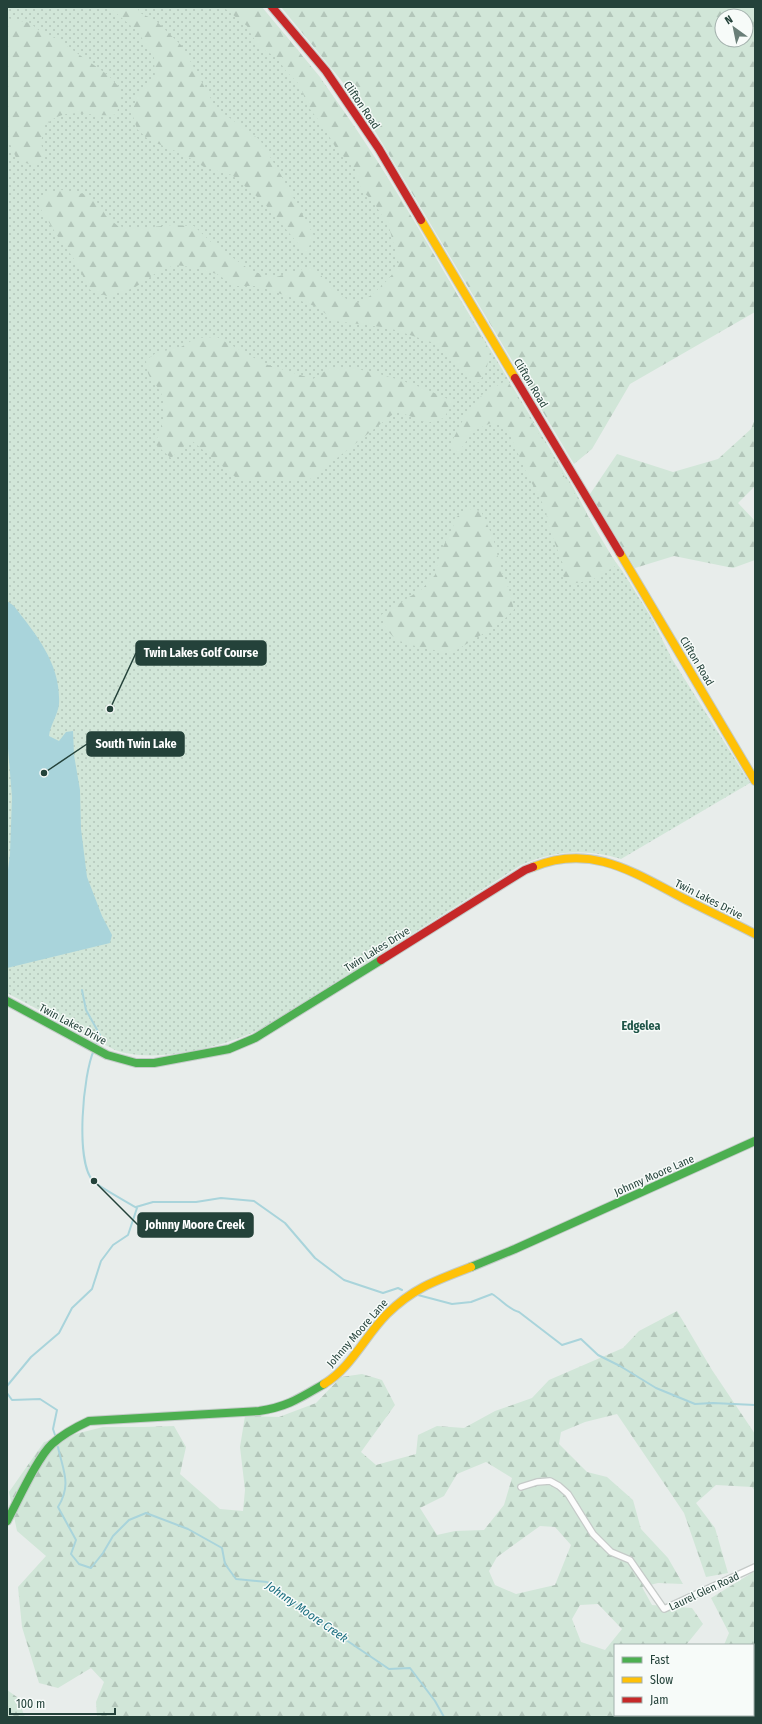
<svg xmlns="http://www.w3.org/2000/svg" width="762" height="1724" font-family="'Fira Sans Condensed',sans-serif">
  <defs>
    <pattern id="grass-dots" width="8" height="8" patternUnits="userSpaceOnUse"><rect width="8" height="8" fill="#d1e6d8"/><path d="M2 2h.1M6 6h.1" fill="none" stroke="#b3c6ba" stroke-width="1.8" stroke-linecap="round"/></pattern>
    <pattern id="forest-firs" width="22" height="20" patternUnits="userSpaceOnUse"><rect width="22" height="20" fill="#d1e6d8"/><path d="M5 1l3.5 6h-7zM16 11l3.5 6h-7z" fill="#b3c6ba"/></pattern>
  </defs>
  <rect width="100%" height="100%" fill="#e8edeb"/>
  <path fill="url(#grass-dots)" d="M 7,7 L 262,7 L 320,77 L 380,166 L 573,487 L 604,546 L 623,572 L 651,617 L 672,659 L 750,783 L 621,859 C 586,848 554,851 521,865 L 265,1027 C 228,1046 155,1065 115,1050 L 7,993 Z"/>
  <path fill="url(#forest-firs)" fill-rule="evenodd" d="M 109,7 L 137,7 L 140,13 L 155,20 L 182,46 L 216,108 L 260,140 L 281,175 L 314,236 L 306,253 L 263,202 L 232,175 L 204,167 L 185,155 L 149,140 L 137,129 L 132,113 L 138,93 L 155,78 L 154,57 L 138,32 Z
    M 223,7 L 260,7 C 355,108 420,232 490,351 L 486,372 L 478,383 L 455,365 L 434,343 L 389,328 L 335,321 L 317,307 L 293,298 L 257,286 L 235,286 L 217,274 L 191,267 L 175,265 L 159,271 L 134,288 L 107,296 L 90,290 L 74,259 L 58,237 L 37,203 L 48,192 L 62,190 L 88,195 L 100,205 L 106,216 L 118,226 L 133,229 L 172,225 L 194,226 L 211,242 L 250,270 L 266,276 L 276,277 L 306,268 L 316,270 C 330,285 339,300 360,303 C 375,293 390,280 399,264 L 389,227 L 373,201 L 362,191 L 355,169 L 349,161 L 338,152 L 324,127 L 309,108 L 299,84 L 286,71 L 277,58 L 261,48 L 252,36 L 247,26 Z
    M 281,7 L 755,7 L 755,312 L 630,384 L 592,449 L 574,464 L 354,96 ZM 722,16 L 746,16 L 746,40 L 722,40 Z
    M 7,18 L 30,23 L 41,32 L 57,39 L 108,75 L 119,87 L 120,98 L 117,114 C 98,119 76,108 57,117 C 52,119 48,123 44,126 L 41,143 L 45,159 L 32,165 L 17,160 L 7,137 Z
    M 217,337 L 265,364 L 313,379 C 319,376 327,368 334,367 C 360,365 431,388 453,402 L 444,418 L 427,423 L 397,411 L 309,480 L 240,481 L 191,440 L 171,458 L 155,444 C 161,428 169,409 161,393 C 152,377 147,380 146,360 L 156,353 L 181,347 L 196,338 Z
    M 507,380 L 617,565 L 592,580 L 571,584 L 563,576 L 564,567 L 548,525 L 546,510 L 526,472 L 509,433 L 499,424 L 491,423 L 473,431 L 459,452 L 453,450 L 451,443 L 467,412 L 483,394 Z
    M 755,419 L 755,486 L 738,503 L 755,521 L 755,560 L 733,568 L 674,556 L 635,568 L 590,494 L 617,454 L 673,472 L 718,459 L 751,429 Z
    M 469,509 L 481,511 L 493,537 L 501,570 L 508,586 L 514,610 L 499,624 L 455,651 L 438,651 L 398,642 L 386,629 L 381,615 L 422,589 L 435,575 L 440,553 L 453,527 L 455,518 Z
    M 677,1311 L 712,1370 L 755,1434 L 755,1491 L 752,1487 L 716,1485 L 696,1503 L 715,1528 L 728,1573 L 706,1577 L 684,1513 L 617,1414 L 585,1422 L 561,1432 L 559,1444 L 587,1472 L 607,1477 L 633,1500 L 641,1529 L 668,1558 L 683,1584 L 658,1583 L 642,1587 L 652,1605 L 692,1608 L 703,1624 L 686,1645 L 615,1645 L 615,1715 L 753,1715 L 753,1645 L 724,1645 L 729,1633 L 711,1598 L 755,1571 L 755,1717 L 97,1717 L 96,1702 L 104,1682 L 91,1668 L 58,1688 L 39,1683 L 22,1627 L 18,1587 L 46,1556 L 17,1531 L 9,1492 L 44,1442 L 103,1427 L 144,1427 L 174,1426 L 186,1447 L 180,1474 L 220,1509 L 243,1511 L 245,1490 L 240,1447 L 245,1416 L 279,1417 L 316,1403 L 341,1377 L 362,1374 L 382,1380 L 395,1405 L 361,1452 L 376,1465 L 416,1454 L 418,1435 L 437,1426 L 464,1428 L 495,1411 L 532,1398 L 549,1380 L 623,1348 L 639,1331 ZM 486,1462 L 512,1478 L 504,1505 L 484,1530 L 455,1531 L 437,1535 L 420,1508 L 444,1496 L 457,1474 ZM 540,1526 L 555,1527 L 571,1545 L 555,1585 L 516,1594 L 495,1585 L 489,1571 L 497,1557 ZM 598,1604 L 622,1629 L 605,1650 L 581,1642 L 572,1619 L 580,1605 Z
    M 7,1690 L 17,1697 L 25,1717 L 7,1717 Z"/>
  <path fill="#a9d4db" d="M 7,601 L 14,606 C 37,636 61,664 59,704 C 58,715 50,725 49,736 L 59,741 L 66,732 L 73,731 L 74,755 L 80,790 L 81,829 L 87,877 L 102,916 L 112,935 L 110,943 L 7,968 L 7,878 L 10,854 L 12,797 L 7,736 Z"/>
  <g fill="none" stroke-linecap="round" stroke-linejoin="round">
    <path stroke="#a9d4db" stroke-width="2" d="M 82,990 L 86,1010 L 100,1035 L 95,1046
      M 136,1207 L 153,1202 L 196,1202 L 221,1198 L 254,1201 L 285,1223 L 315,1258 L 344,1280 L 383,1293 L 398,1288 L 402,1290
      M 418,1295 L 452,1304 L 471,1302 L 492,1294 C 502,1300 508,1309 519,1312 L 562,1345 L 581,1339 L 598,1355 L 620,1366 L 656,1388 L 695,1404 L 713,1403 L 755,1405
      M 7,1386 L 31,1357 L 59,1333 L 72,1308 L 92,1289 L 101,1261 L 113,1245 L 128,1235 L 137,1208 C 127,1202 101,1188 93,1181 C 75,1161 83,1074 94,1050
      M 7,1393 L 12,1400 L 40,1399 L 57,1410 L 53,1429 L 55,1435
      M 58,1447 C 63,1471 72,1484 58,1507 L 76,1540 L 71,1554 L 79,1564 L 91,1568 L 103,1553 L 113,1536 L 129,1520 L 146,1513 L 188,1529 L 222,1548 L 225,1564 L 236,1579 L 267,1582 L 315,1619 L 389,1669 L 410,1668 L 435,1701 L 444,1717"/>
    <g stroke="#c5cac8" stroke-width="8">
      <path id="street" d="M 521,1487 L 537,1482 L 550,1481 L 559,1486 L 568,1494 L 593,1534 L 611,1552 L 630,1560 L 664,1609 L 755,1567"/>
    </g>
    <g stroke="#c3cbc8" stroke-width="10">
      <path id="fast" d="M 7,1001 L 107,1055 L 136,1063 L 154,1063 L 229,1049 L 255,1038 L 381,960
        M 471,1267 L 515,1249 L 755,1141
        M 7,1521 C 18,1501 37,1458 52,1444 C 63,1434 76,1427 89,1421 L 259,1411 C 287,1407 300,1398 324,1384"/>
    </g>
    <g stroke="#c3cbc8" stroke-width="10">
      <path id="slow" d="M 421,220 L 515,378
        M 620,553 L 755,781
        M 533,867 C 589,844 630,870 679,896 C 704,909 730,921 755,934
        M 324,1384 C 351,1368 365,1336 387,1314 C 413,1288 437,1280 471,1267"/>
    </g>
    <g stroke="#c3cbc8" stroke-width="10">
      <path id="jam" d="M 272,7 L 326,71 L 379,149 L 421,220
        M 515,378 L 620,553
        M 381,960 L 525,870 L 533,867"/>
    </g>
    <use href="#street" stroke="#fcfcfc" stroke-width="5.5"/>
    <use href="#fast" stroke="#4caf50" stroke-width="8"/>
    <use href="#slow" stroke="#ffc107" stroke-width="8"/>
    <use href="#jam" stroke="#c62828" stroke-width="8"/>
  </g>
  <g text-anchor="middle" stroke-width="3" stroke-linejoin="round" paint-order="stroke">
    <g font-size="11" fill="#24423a" stroke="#f7fbf9">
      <text transform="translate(362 105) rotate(56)" y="4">Clifton Road</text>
      <text transform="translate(531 383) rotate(59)" y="4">Clifton Road</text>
      <text transform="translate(697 661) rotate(59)" y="4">Clifton Road</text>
      <text transform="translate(709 899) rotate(27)" y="4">Twin Lakes Drive</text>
      <text transform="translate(377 949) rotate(-32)" y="4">Twin Lakes Drive</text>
      <text transform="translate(73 1024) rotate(28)" y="4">Twin Lakes Drive</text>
      <text transform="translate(654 1175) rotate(-24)" y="4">Johnny Moore Lane</text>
      <text transform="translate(357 1333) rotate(-49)" y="4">Johnny Moore Lane</text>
      <text transform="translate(704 1591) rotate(-25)" y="4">Laurel Glen Road</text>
    </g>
    <g font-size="12" font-weight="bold" fill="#1f5548" stroke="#f7fbf9">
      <text x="641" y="1030">Edgelea</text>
    </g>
    <g font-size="12" font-style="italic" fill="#1c6f80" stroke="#f7fbf9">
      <text transform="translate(307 1612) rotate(35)" y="4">Johnny Moore Creek</text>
    </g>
  </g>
  <path fill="none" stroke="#24423a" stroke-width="1.5" d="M110 709L136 653M44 773L87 744M94 1181L138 1225"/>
  <g fill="#24423a" stroke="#f7fbf9" stroke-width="1.5">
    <circle cx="110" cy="709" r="4"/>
    <circle cx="44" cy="773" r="4"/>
    <circle cx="94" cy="1181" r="4"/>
  </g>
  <g fill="#24423a" stroke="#24423a" stroke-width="1.5">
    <rect x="136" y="641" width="130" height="24" rx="4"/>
    <rect x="87" y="732" width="97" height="24" rx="4"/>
    <rect x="138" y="1213" width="115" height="24" rx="4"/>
  </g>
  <g font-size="12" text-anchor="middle" font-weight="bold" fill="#fff">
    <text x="201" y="657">Twin Lakes Golf Course</text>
    <text x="136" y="748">South Twin Lake</text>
    <text x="195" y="1229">Johnny Moore Creek</text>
  </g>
  <rect width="762" height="1724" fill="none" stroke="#24423a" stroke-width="16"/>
  <rect x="614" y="1644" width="140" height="72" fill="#f7fbf9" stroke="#a3b1ad"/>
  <rect x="622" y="1657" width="20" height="6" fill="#4caf50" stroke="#a3b1ad"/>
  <text x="650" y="1664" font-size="12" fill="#24423a">Fast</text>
  <rect x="622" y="1677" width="20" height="6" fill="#ffc107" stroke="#a3b1ad"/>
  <text x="650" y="1684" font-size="12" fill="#24423a">Slow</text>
  <rect x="622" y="1697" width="20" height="6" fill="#c62828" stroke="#a3b1ad"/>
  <text x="650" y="1704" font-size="12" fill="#24423a">Jam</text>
  <g transform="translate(734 28) rotate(327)"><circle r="19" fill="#f7fbf9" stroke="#a3b1ad"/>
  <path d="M0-3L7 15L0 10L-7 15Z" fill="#697e78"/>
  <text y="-6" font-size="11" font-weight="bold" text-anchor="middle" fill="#24423a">N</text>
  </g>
  <path d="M10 1708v6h105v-6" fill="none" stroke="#24423a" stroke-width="2"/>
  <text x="16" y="1708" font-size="12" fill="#24423a" stroke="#f7fbf9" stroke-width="3" paint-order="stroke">100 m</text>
</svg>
